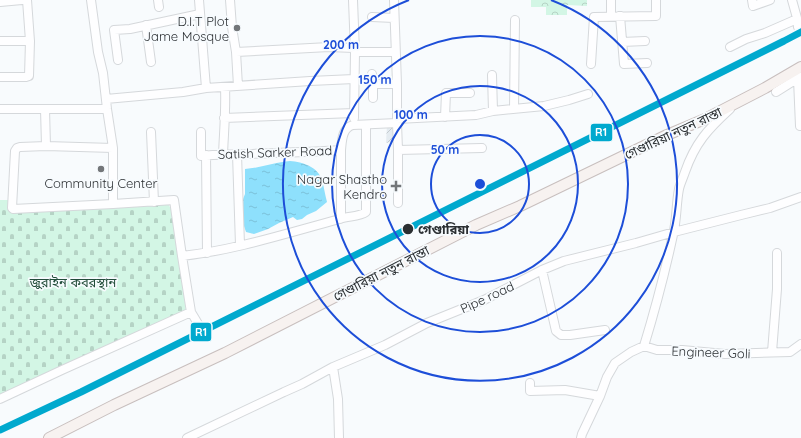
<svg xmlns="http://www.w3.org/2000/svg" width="801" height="438" font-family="Quicksand,'Noto Sans Bengali',sans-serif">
  <defs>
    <pattern id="industrial-furrows" width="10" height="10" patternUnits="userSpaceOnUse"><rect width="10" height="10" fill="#e5ecf1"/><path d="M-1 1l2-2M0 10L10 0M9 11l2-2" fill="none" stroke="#c5cbcf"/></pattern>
    <pattern id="forest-crowns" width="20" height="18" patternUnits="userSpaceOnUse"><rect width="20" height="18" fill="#d3f6e5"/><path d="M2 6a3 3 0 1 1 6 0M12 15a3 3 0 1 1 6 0" fill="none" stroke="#b5d3c5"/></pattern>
    <pattern id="cemetery-stones" width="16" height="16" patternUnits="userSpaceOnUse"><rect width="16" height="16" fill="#d3f6e5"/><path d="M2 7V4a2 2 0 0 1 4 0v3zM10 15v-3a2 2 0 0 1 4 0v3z" fill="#b5d3c5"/></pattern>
    <pattern id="water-ripples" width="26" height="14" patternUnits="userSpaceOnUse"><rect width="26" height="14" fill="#8ee0fc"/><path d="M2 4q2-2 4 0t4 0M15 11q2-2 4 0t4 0" fill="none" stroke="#7bc0d8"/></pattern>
  </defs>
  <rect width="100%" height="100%" fill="#f8fbfd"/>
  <path fill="url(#industrial-furrows)" d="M 387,125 L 396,125 L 397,141 L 386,143 Z"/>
  <path fill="url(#forest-crowns)" d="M 531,0 L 587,0 L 587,6 L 567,5 L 567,15 L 546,15 L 546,7 L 531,7 Z"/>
  <path fill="url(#cemetery-stones)" d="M 0,200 L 12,200 L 12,213 L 168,204 L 173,212 L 186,310 L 0,395 Z"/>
  <path fill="url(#water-ripples)" d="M 290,161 C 303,162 318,167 322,180 C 324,187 325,195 327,202 L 316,211 L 307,215 L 302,219 L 297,220 L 293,217 L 279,223 L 268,229 L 254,234 L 246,232 L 243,223 L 241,211 L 243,199 L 245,194 L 245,169 C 261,168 275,162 290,161 Z"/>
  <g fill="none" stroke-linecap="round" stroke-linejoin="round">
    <g stroke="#d5d8db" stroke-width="10">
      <path id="minor" d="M 91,0 L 98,52 L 103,73 L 107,109 L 113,148 L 113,204
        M 158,0 L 159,7
        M 199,0 L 206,88
        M 230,0 L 232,27 L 236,52 L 238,86
        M 353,0 L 355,52 L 354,118
        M 394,0 L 397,84 L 397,123 L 398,150 L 398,203
        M 752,0 L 753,6 L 770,0
        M 792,0 L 797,18 L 798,27 L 801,32
        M 0,2 L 22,0
        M 611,16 L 611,0
        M 620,16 L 624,64 L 647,63
        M 372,17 L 394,18
        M 146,25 L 151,62
        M 0,41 L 30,41
        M 622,42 L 645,41
        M 730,47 L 746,39 L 765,33 L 797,19
        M 236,52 L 329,47 L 354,48
        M 355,52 L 395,52
        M 118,60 L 114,30 L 130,29 L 200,14
        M 591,64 L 594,17 L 656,16 L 656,0
        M 372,74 L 373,84 L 397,84
        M 492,75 L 493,111
        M 0,77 L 26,77 L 29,76 L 30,41 L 27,0
        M 798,79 L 800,126
        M 373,84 L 373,98
        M 776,92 L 800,77
        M 106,99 L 183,92 L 206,88 L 310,81 L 354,79
        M 0,109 L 107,109
        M 45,109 L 46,146
        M 514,109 L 515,20
        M 445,117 L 446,93 L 470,93
        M 224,118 L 354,113
        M 397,119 L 476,115 L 493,111 L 544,106 L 569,100 L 588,94
        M 151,132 L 154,202
        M 201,132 L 201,156 C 217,154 232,155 248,154 C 279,153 310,152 341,150 C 342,140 342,128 353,125 L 397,123
        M 113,148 L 46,146 L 20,147 L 17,148 L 15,151 L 12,208 L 13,209 L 113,204 L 174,200 L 182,256 L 191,312 L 203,332
        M 398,150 L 482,148
        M 223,154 C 224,131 226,109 225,87
        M 237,154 L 240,245
        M 206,155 L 207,253
        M 341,218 L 341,150
        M 182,256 C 236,250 287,233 340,219 C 348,216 359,217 366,212 L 366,125
        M 542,270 L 556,331 L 561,335 L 570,335 L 605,330
        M 644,346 L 657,350 L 682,350 L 725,354 L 790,352 L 801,344
        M 772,352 L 777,289 L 777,253
        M 333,367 L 338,399 L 339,438
        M 530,383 L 530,391 L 565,390 L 600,396
        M 0,399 L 62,370 L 191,312
        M 187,438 L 284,392 L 302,384 L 333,367 L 385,345 L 427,323 L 484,300 L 542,270 L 564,261 L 636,243 L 674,232 L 741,215 L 770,208 L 801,197
        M 581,438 L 582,434 L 600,396 L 607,377 L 615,363 L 631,352 L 644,346 C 655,310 665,272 673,235 C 677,220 676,204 679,189 C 680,184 683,178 685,172 C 695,143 708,129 730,109"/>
    </g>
    <g stroke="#c8bfbe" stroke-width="12">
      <path id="major" d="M 49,438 L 114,405 L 225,353 L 476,225 L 520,206 L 667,135 L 705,119 L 765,88 L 801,67"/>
    </g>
    <use href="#minor" stroke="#fefeff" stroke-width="8"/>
    <use href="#major" stroke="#f7f2f0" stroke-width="10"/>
    <g stroke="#f7fbfe" stroke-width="10">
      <path id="rail-1" d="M 0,430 L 81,392 L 784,41 L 801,32"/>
    </g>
    <use href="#rail-1" stroke="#00a9ce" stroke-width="7"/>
  </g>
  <g fill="none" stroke="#1d4ed8" stroke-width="2">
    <circle cx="480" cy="184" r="49"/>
    <circle cx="480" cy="184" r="98"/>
    <circle cx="480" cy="184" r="148"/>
    <path d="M551 0A197 197 0 1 1 409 0"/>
  </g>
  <g fill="#737679" stroke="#f7fbfe" stroke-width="1.5">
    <circle cx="237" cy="28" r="4"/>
    <circle cx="101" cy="169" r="4"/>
    <path d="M394 180h4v4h4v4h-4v4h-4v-4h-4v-4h4z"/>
  </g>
  <circle fill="#2b2f32" stroke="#f7fbfe" stroke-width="1.5" cx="408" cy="229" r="6"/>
  <g text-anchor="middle" stroke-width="3.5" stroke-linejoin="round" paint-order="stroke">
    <g font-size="13" fill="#2b2f32" stroke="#f7fbfe" text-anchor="end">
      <text x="229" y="26">D.I.T Plot<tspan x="229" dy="15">Jame Mosque</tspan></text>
      <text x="387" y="184">Nagar Shastho<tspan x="387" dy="15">Kendro</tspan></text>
      <text x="101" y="188" text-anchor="middle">Community Center</text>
    </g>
    <g font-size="13" fill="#2b2f32" stroke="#f7fbfe">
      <text transform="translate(673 133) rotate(-25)" y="5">গেণ্ডারিয়া নতুন রাস্তা</text>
      <text transform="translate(275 152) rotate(-2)" y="5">Satish Sarker Road</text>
      <text transform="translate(381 273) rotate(-27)" y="5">গেণ্ডারিয়া নতুন রাস্তা</text>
      <text transform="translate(487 297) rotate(-25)" y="5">Pipe road</text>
      <text transform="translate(711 352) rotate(2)" y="5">Engineer Goli</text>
    </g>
    <g font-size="13" font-weight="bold" fill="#2b2f32" stroke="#f7fbfe" text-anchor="start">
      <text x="418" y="234">গেণ্ডারিয়া</text>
    </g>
    <g font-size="13" fill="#224d3a" stroke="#f7fbfe">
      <text x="73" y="287">জুরাইন কবরস্থান</text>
    </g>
  </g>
  <circle cx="480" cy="184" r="6" fill="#1d4ed8" stroke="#f7fbfe" stroke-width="2"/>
  <g font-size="12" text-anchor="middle" font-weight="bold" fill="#1d4ed8" stroke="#f7fbfe" stroke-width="3.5" stroke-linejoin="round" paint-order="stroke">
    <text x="341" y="49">200 m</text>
    <text x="375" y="84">150 m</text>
    <text x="411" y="119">100 m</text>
    <text x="445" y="154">50 m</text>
  </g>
  <g stroke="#f7fbfe" stroke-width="1.5">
    <rect x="590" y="123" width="23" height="19" rx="4" fill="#00a9ce"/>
    <rect x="190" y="322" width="22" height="20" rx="4" fill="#00a9ce"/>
  </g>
  <g font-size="11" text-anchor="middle" font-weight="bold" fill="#fff">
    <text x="601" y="136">R1</text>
    <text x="201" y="336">R1</text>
  </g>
</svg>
